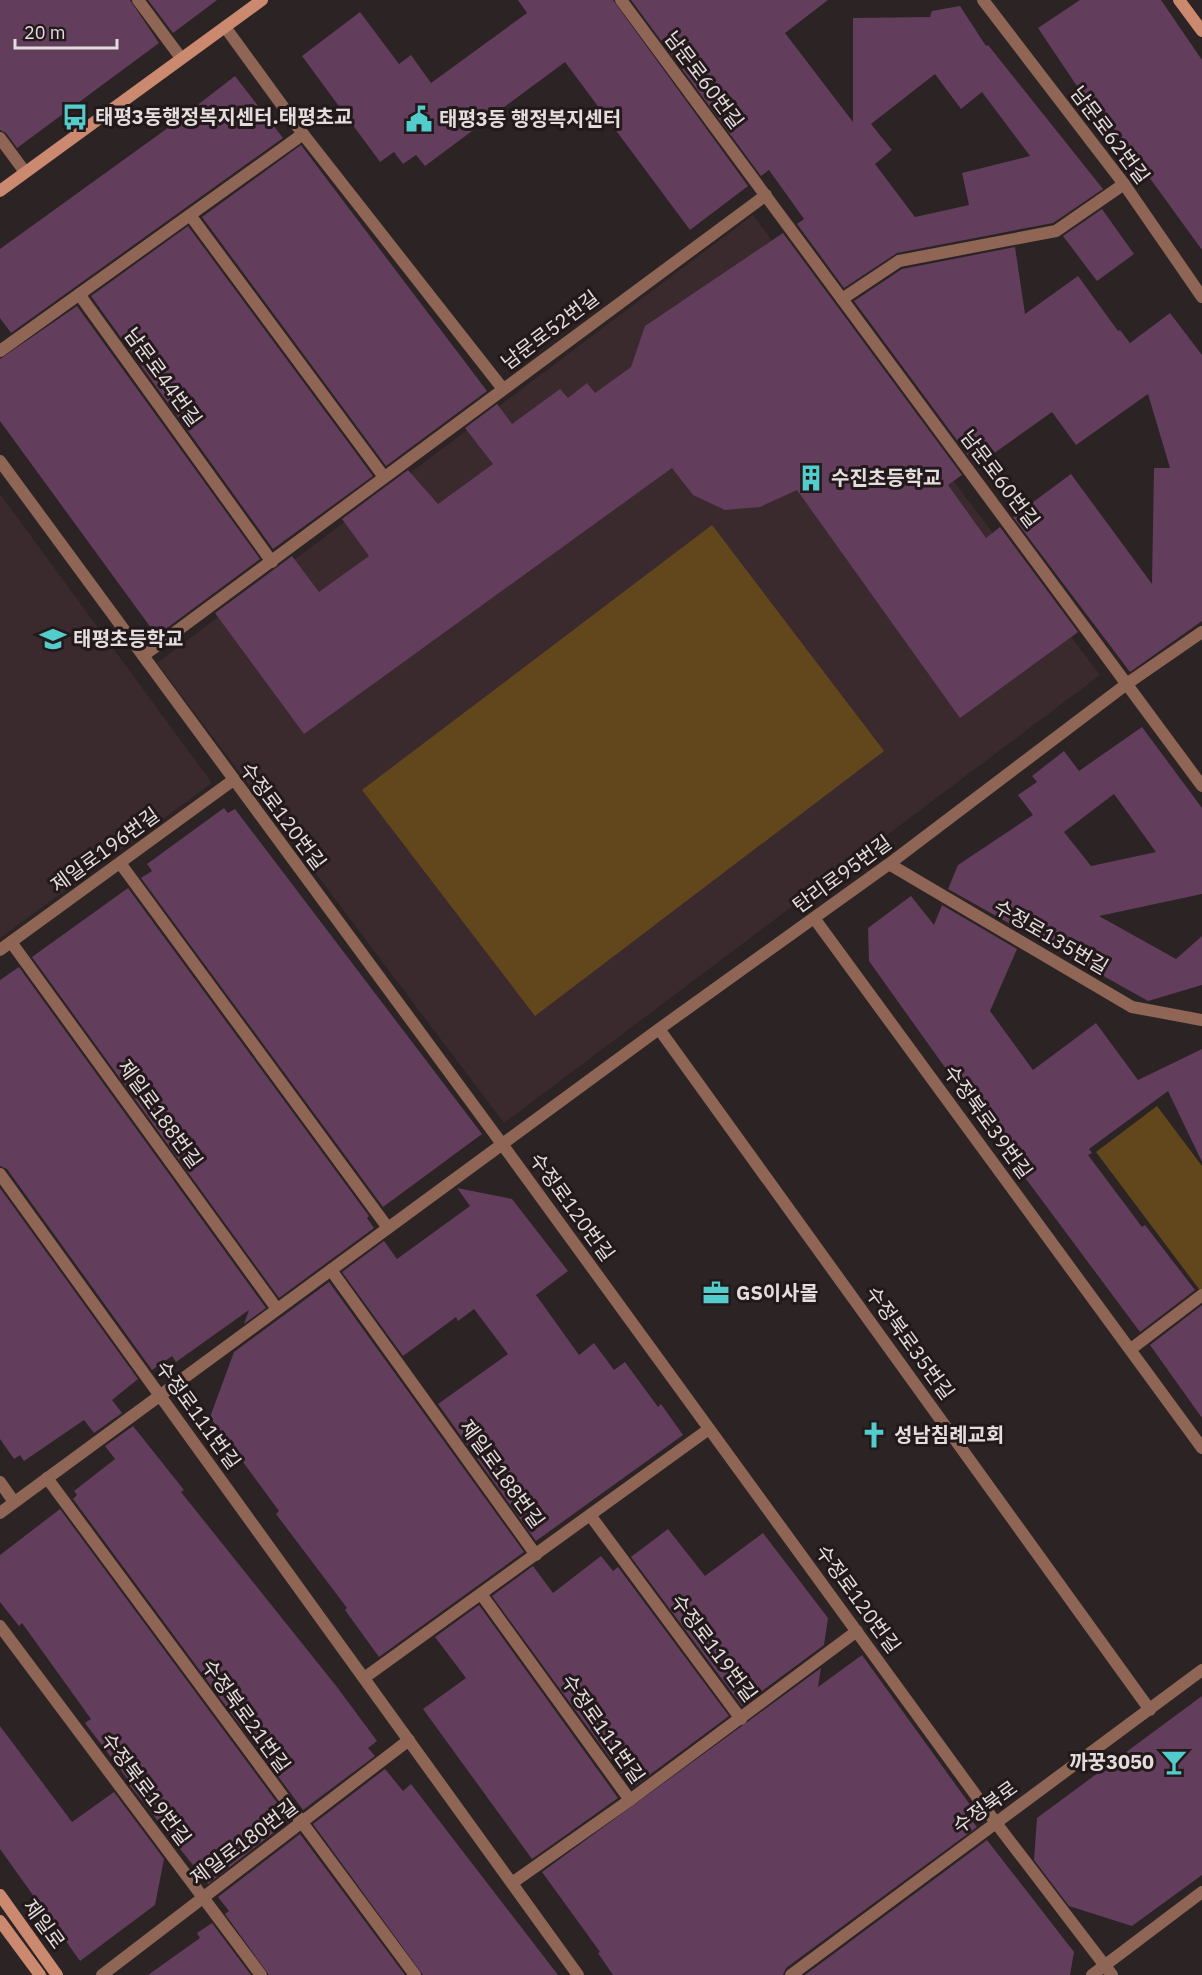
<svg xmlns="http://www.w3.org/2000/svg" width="1202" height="1975" font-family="'IBM Plex Sans','Noto Sans KR',sans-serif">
  <rect width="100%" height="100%" fill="#2c2324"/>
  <path fill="#3a2a2d" d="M 753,215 L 1100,675 L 504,1123 L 157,663 Z
    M 0,494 L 212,783 L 0,938 Z"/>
  <path fill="#62471d" d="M 712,525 L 884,751 L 535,1016 L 362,790 Z
    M 1157,1106 L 1202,1166 L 1202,1293 L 1096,1152 Z"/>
  <path fill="#623d5c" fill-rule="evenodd" d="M 0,0 L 130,0 L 159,43 L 17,148 L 6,133 L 0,130 Z
    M 148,0 L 217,0 L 173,33 Z
    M 518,0 L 613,0 L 748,186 L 690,230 L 565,62 L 425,166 L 416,155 L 403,164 L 394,152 L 380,162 L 302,56 L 360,12 L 399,64 L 411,55 L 431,83 L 527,13 Z
    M 631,0 L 828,0 L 785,33 L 853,122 L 853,18 L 930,17 L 932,11 L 960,6 L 986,46 L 988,45 L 1103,189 L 1053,223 L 897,253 L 844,288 L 797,224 L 804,219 L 769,170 L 761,176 ZM 935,74 L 961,109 L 982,92 L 1030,156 L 962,173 L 969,205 L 915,217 L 875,164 L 892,150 L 871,124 Z
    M 1080,0 L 1161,0 L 1202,60 L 1202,250 L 1099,108 L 1099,119 L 1038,28 Z
    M 235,76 L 283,138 L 11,333 L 0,318 L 0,249 L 165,130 Z
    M 301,145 L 487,391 L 386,466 L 202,217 Z
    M 1102,209 L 1134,254 L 1097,281 L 1063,236 Z
    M 188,226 L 373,476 L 273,549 L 91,296 Z
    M 783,233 L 962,475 L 948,485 L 986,538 L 1000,527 L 1078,632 L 960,718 L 797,490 L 760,507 L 725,510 L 693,495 L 672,468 L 304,734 L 215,613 L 292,556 L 319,592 L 369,556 L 342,519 L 408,470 L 438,504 L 493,464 L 465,428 L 497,404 L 512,424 L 560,389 L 568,398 L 587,383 L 595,393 L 631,367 L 645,326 Z
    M 1015,247 L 1025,314 L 1078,276 L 1118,331 L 1120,330 L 1130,343 L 1170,313 L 1202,355 L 1202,621 L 1130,672 L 1013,517 L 1071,474 L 1152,584 L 1154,468 L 1170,468 L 1148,394 L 1076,445 L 1052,412 L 976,466 L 854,301 L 902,269 Z
    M 77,306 L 260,559 L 163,631 L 160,627 L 154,632 L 0,421 L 0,359 Z
    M 1142,727 L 1202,808 L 1202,894 L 1099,916 L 1176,959 L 1202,936 L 1202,985 L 1148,1001 L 948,889 L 958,865 L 1033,815 L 1018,795 L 1037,782 L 1032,776 L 1064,751 L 1079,771 ZM 1114,794 L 1156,852 L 1091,866 L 1064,832 Z
    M 224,808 L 228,813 L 235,809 L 482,1134 L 383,1207 L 141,878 L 152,871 L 147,864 Z
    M 128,888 L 369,1216 L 367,1218 L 374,1228 L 279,1298 L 32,957 Z
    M 911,896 L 934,925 L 942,905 L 1017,949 L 990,1011 L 1033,1070 L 1096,1023 L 1138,1080 L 1202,1049 L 1202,1162 L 1168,1091 L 1089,1149 L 1092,1153 L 1088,1155 L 1142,1227 L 1145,1225 L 1195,1290 L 1140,1332 L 991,1132 L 869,961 L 868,928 Z
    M 19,967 L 266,1308 L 244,1324 L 249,1310 L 176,1362 L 172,1356 L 152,1370 L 7,1169 L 0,1166 L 0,980 Z
    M 0,1188 L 138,1379 L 112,1400 L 122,1413 L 94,1433 L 84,1420 L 24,1461 L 20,1455 L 14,1459 L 0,1439 Z
    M 457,1188 L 512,1199 L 568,1271 L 536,1295 L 579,1355 L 594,1343 L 614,1370 L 625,1362 L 658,1407 L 661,1404 L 683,1435 L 536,1541 L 438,1404 L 508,1354 L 474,1309 L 458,1321 L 456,1317 L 403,1356 L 342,1272 L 384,1241 L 397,1259 L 470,1206 Z
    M 329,1282 L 524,1552 L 379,1657 L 345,1610 L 347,1608 L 276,1514 L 279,1511 L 210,1417 L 234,1352 Z
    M 1202,1305 L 1202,1418 L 1150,1345 Z
    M 133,1426 L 184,1490 L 181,1492 L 337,1687 L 377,1741 L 368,1748 L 375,1756 L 303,1810 L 73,1499 L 77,1495 L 74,1491 L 115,1459 L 105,1446 Z
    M 60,1509 L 290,1820 L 208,1884 L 127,1782 L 129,1781 L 85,1723 L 91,1719 L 22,1623 L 19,1626 L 0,1602 L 0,1555 Z
    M 668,1529 L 705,1576 L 763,1533 L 828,1618 L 824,1645 L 742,1706 L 631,1557 Z
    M 601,1556 L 613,1571 L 618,1567 L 729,1716 L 632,1788 L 492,1596 L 533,1566 L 553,1593 Z
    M 479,1605 L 618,1798 L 532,1859 L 423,1709 L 466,1678 L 435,1637 Z
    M 862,1655 L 979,1817 L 973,1822 L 977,1827 L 786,1968 L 783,1975 L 613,1975 L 598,1953 L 600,1952 L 542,1872 L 821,1668 L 818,1687 Z
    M 1202,1696 L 1202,1875 L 1132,1926 L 1069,1906 L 1034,1860 L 1037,1818 Z
    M 0,1726 L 72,1822 L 114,1792 L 164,1859 L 155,1905 L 80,1961 L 0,1849 Z
    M 385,1769 L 403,1791 L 411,1784 L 558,1975 L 423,1975 L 313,1824 Z
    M 300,1834 L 405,1975 L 269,1975 L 225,1914 L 229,1911 L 218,1897 Z
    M 987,1840 L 1074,1952 L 1070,1975 L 805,1975 Z
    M 212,1923 L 251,1975 L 148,1975 L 200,1938 L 197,1933 Z"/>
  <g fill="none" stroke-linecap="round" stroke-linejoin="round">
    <path stroke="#8f6656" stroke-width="12" d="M 0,138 L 25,172
      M 190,215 L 384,477
      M 79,294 L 272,562
      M 842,299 L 899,261 L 1056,231 L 1124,184
      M 0,351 L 303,134
      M 120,863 L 388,1228
      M 11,942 L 277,1309
      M 331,1270 L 536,1555
      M 47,1478 L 415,1975
      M 590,1515 L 741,1719
      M 481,1594 L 630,1800
      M 0,1626 L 261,1975"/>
    <path stroke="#8f6656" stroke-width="12" d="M 138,0 L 181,58
      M 621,0 L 1202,786
      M 983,0 L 1124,184 L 1202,297
      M 225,27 L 303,134 L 503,389
      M 0,461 L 502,1144 L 996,1823 L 1112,1975
      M 143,656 L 766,195
      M 889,864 L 1132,1007 L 1202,1020
      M 814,918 L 1202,1448
      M 0,950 L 232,781
      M 659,1029 L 1150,1710
      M 0,1174 L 578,1975
      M 1131,1349 L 1202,1295
      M 0,1482 L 14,1502
      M 0,1513 L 659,1029 L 889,864 L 1128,683 L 1202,632
      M 364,1678 L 709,1429
      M 512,1883 L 630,1800 L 857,1631
      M 102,1975 L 409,1740
      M 791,1975 L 1202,1670
      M 1092,1975 L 1202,1892"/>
    <path stroke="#cb8970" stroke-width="12" d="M 1179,0 L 1202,31
      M 0,191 L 262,0
      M 0,1895 L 57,1975
      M 0,1921 L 40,1975"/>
  </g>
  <defs>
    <g id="bus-bare" transform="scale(2.07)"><path d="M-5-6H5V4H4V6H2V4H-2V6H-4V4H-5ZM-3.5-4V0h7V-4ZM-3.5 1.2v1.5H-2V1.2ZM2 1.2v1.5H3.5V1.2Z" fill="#52cdcc" stroke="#23191b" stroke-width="2.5" paint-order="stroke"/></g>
    <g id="civic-bare" transform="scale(2.07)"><path d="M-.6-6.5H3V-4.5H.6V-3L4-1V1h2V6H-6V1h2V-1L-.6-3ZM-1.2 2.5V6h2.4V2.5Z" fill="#52cdcc" stroke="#23191b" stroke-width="2.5" paint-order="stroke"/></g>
    <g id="building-bare" transform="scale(2.07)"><path d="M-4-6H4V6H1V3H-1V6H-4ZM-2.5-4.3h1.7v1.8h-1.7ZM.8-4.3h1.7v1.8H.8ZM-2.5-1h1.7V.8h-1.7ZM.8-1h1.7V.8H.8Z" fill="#52cdcc" stroke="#23191b" stroke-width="2.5" paint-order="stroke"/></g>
    <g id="school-bare" transform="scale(2.07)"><path d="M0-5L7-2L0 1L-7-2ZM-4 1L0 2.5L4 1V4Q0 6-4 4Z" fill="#52cdcc" stroke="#23191b" stroke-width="2.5" paint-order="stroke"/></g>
    <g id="office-bare" transform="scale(2.07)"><path d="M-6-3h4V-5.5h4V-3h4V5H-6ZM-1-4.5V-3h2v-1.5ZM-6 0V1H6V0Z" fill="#52cdcc" stroke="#23191b" stroke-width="2.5" paint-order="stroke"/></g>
    <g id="church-bare" transform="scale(2.07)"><path d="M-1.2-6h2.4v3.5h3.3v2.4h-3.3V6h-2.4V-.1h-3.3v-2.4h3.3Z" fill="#52cdcc" stroke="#23191b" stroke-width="2.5" paint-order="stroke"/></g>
    <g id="bar-bare" transform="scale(2.07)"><path d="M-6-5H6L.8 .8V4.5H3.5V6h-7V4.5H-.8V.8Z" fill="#52cdcc" stroke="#23191b" stroke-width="2.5" paint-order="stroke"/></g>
  </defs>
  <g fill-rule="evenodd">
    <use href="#bus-bare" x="75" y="117"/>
    <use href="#civic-bare" x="419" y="119"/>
    <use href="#building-bare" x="811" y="478"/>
    <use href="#school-bare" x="53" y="639"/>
    <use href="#office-bare" x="716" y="1293"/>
    <use href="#church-bare" x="874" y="1435"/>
    <use href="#bar-bare" x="1174" y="1762"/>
  </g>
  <g text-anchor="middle" stroke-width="6" stroke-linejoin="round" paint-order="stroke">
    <g font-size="20" fill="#e4ddde" stroke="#23191b">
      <text transform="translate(704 80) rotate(53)" y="7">남문로60번길</text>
      <text transform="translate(1110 135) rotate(53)" y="7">남문로62번길</text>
      <text transform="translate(550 330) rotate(-37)" y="7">남문로52번길</text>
      <text transform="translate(163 377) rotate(54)" y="7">남문로44번길</text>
      <text transform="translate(1000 479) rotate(53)" y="7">남문로60번길</text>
      <text transform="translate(283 816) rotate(53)" y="7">수정로120번길</text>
      <text transform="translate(105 850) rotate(-36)" y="7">제일로196번길</text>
      <text transform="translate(842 874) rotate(-36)" y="7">탄리로95번길</text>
      <text transform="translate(1051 937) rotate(30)" y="7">수정로135번길</text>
      <text transform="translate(160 1114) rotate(54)" y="7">제일로188번길</text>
      <text transform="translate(988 1122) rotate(54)" y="7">수정북로39번길</text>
      <text transform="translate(572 1207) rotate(54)" y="7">수정로120번길</text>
      <text transform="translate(910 1343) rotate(54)" y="7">수정북로35번길</text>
      <text transform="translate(198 1415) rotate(54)" y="7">수정로111번길</text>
      <text transform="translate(502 1474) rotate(54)" y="7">제일로188번길</text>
      <text transform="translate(858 1599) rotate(54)" y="7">수정로120번길</text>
      <text transform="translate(714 1648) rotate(53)" y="7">수정로119번길</text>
      <text transform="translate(246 1716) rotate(54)" y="7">수정북로21번길</text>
      <text transform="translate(603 1729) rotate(55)" y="7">수정로111번길</text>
      <text transform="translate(146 1789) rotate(53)" y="7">수정북로19번길</text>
      <text transform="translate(985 1807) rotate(-36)" y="7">수정북로</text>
      <text transform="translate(244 1842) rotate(-37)" y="7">제일로180번길</text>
      <text transform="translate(44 1924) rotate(54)" y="7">제일로</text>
    </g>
    <g font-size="20" font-weight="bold" fill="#e4ddde" stroke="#23191b" text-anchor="start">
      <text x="95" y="124">태평3동행정복지센터.태평초교</text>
      <text x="439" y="126">태평3동 행정복지센터</text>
      <text x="831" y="485">수진초등학교</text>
      <text x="73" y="646">태평초등학교</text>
      <text x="736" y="1300">GS이사몰</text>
      <text x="894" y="1442">성남침례교회</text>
      <text x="1154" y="1769" text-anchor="end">까꿍3050</text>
    </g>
  </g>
  <path d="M15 39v9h102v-9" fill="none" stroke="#e4ddde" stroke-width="3"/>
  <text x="24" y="39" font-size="18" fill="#e4ddde" stroke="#23191b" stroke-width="4.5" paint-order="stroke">20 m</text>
</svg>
